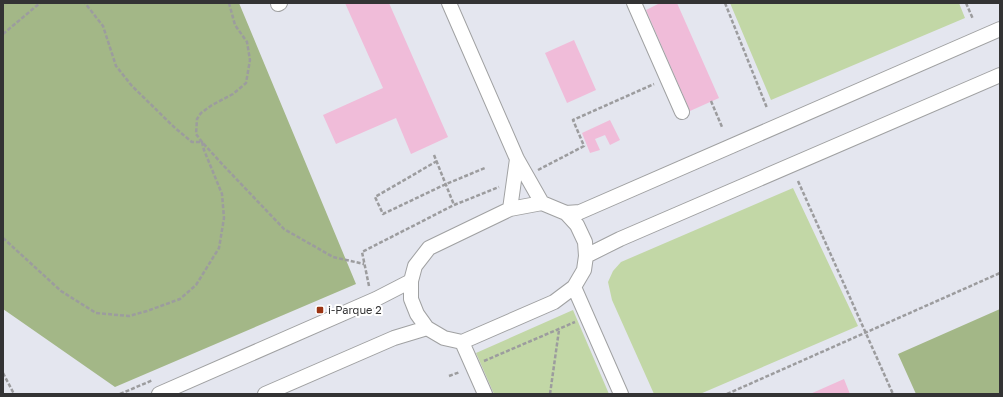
<svg xmlns="http://www.w3.org/2000/svg" width="1003" height="397" font-family="'Golos Text',sans-serif">
  <rect width="100%" height="100%" fill="#f2f2f4"/>
  <path fill="#e4e6ef" d="M 3,3 L 1000,3 L 1000,394 L 3,394 Z"/>
  <path fill="#c2d7a6" d="M 730,3 L 959,3 L 965,18 L 771,100 Z
    M 793,188 L 858,326 L 700,394 L 654,394 L 612,300 L 608,282 L 613,271 L 621,262 Z
    M 573,310 L 609,394 L 494,394 L 476,353 Z"/>
  <path fill="#a3b787" d="M 3,3 L 239,3 L 356,284 L 115,387 L 3,309 Z
    M 1000,309 L 1000,394 L 916,394 L 898,354 Z"/>
  <path fill="#f0bcd9" d="M 345,3 L 389,3 L 448,137 L 411,154 L 396,118 L 336,144 L 323,115 L 383,88 Z
    M 660,3 L 677,3 L 719,98 L 690,111 L 646,10 Z
    M 574,40 L 596,90 L 567,103 L 545,53 Z
    M 610,120 L 620,140 L 610,145 L 605,135 L 595,139 L 600,150 L 590,153 L 582,133 Z
    M 844,379 L 850,394 L 810,394 Z"/>
  <g fill="none" stroke-linecap="round" stroke-linejoin="round">
    <g stroke="#a0a1a2" stroke-width="16">
      <path id="minor" d="M 278,3 L 278,4 L 280,3
        M 449,3 L 517,159 L 542,203
        M 634,3 L 682,112
        M 542,203 L 566,213 L 577,225 L 585,242 L 586,256 L 584,270 L 574,287 L 554,302 L 462,342 L 444,338 L 427,328 L 417,314 L 411,299 L 411,281 L 415,266 L 429,248 L 510,209 Z
        M 510,209 L 517,159
        M 566,213 L 580,212 L 1000,29
        M 586,256 L 620,239 L 1000,75
        M 574,287 L 621,394
        M 462,342 L 485,394
        M 159,394 L 376,299 L 411,281
        M 265,394 L 394,338 L 427,328"/>
    </g>
    <path stroke="#9c9c9e" stroke-width="2.5" stroke-dasharray="4 2" stroke-linecap="butt" d="M 229,3 L 235,25 L 247,42 L 250,60 L 246,83 L 233,94 L 212,105 L 201,113 L 197,119 L 196,134 L 202,142 L 223,165 L 284,229 L 333,257 L 364,264
      M 725,3 L 767,108
      M 966,3 L 973,19
      M 3,34 L 40,3
      M 711,101 L 722,127
      M 434,155 L 454,205
      M 437,161 L 375,197 L 383,214 L 446,184 L 485,168
      M 538,170 L 584,146 L 573,120 L 654,84
      M 798,181 L 893,394
      M 3,238 L 61,291 L 96,313 L 129,316 L 147,311 L 180,299 L 196,285 L 219,248 L 224,218 L 222,194 L 204,150 L 202,142 L 192,142 L 175,128 L 132,86 L 116,66 L 103,26 L 85,3
      M 369,286 L 362,252 L 454,205 L 499,187
      M 484,361 L 575,322
      M 3,373 L 14,394
      M 449,376 L 460,372
      M 120,394 L 153,380
      M 550,394 L 559,330
      M 727,394 L 1000,273"/>
    <use href="#minor" stroke="#fff" stroke-width="14"/>
  </g>
  <rect fill="#9b3413" stroke="#fff" stroke-width="1.5" x="316" y="306" width="8" height="8" rx="2"/>
  <g text-anchor="middle" stroke-width="4" stroke-linejoin="round" paint-order="stroke">
    <g font-size="11" fill="#333334" stroke="#fff" text-anchor="start">
      <text x="328" y="314">i-Parque 2</text>
    </g>
  </g>
  <rect width="1003" height="397" fill="none" stroke="#333334" stroke-width="8"/>
</svg>
